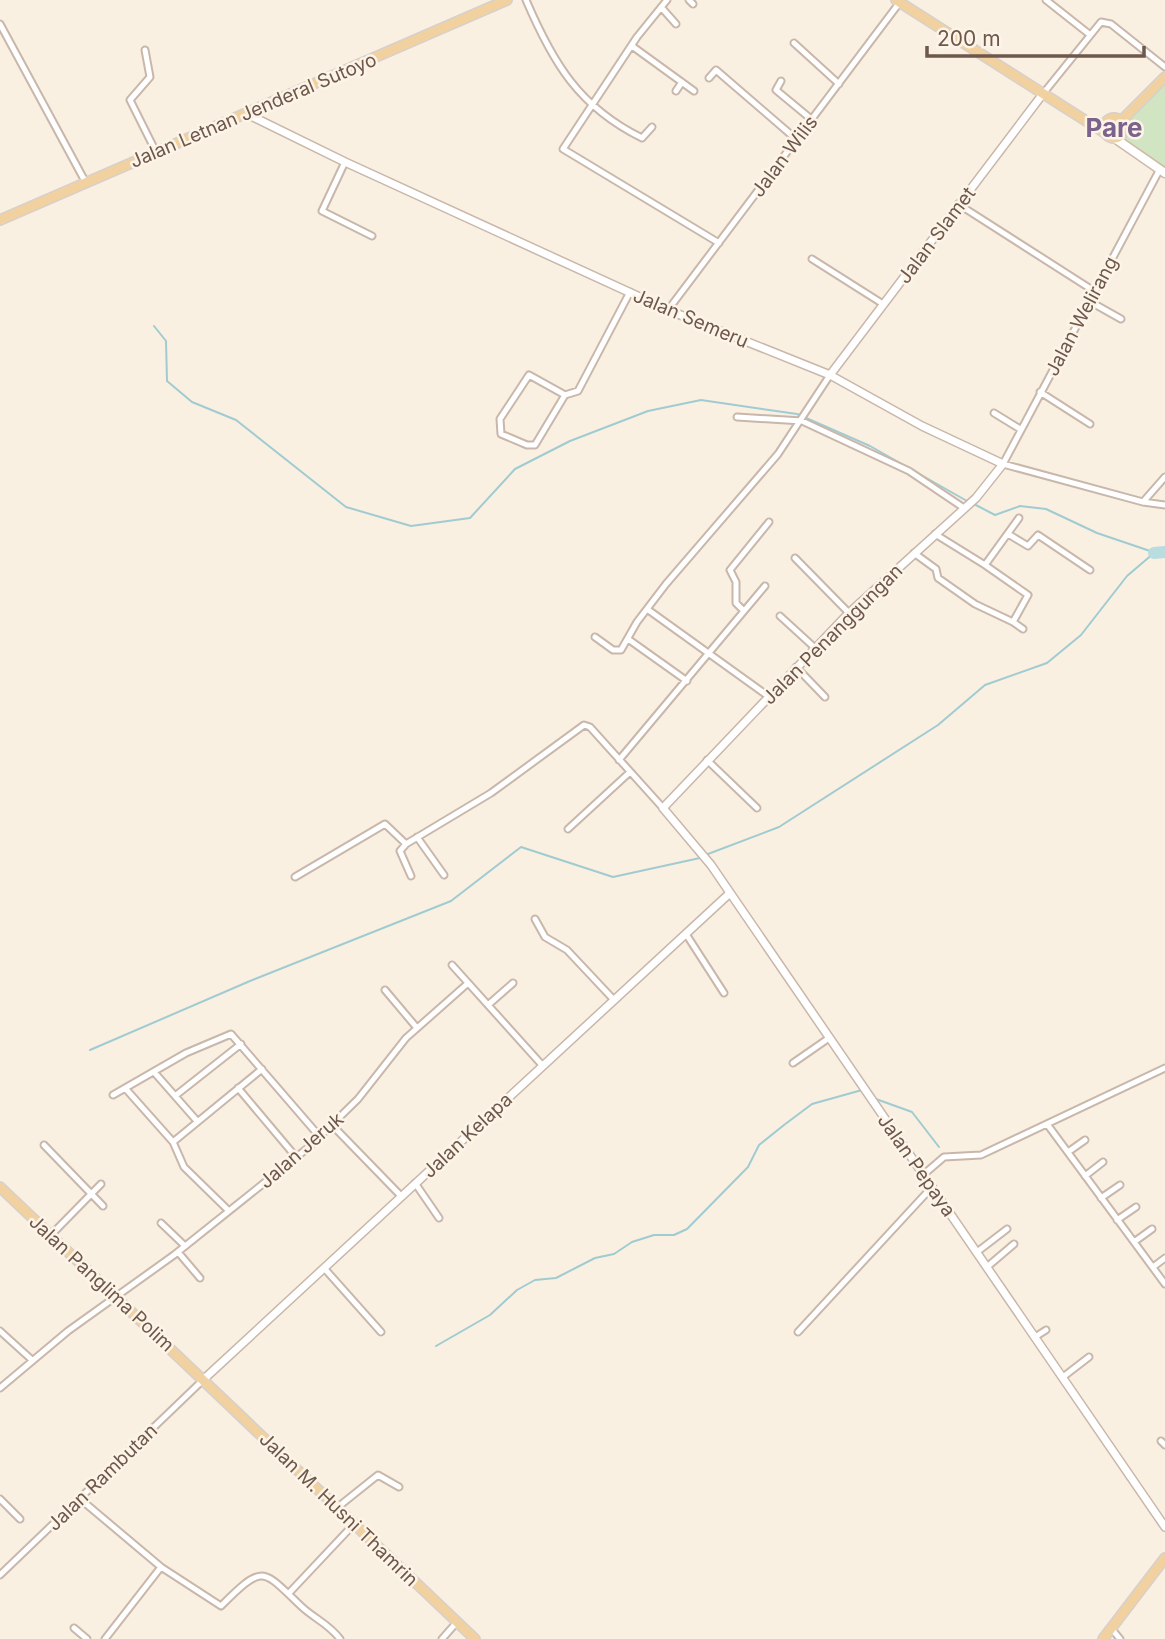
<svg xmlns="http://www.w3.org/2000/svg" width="1165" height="1639" font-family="Inter,sans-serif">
  <rect width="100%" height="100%" fill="#f9f0e2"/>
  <path fill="#d1e5c2" d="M 1165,80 L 1165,173 L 1119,138 L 1124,133 L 1123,123 Z"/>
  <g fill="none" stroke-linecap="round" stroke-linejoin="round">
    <path stroke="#a0cbd1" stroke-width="2" d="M 154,326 L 166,341 L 167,381 L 192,402 L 236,420 L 346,507 L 411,526 L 470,518 L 515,469 L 570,441 L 648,411 L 701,400 L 797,414 L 870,446 L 967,501
      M 972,503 L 995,515 L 1020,506 L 1046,509 L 1097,533 L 1153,552
      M 708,854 L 779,827 L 938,725 L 985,685 L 1047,663 L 1081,635 L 1127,576 L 1154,553
      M 90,1050 L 250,981 L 451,901 L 521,847 L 613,877 L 700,858
      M 876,1099 L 912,1112 L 939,1147
      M 436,1346 L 490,1315 L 517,1290 L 535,1280 L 556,1278 L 595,1258 L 614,1254 L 632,1242 L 654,1235 L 674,1235 L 687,1229 L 748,1167 L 759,1145 L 784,1125 L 812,1104 L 862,1090"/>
    <path stroke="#b9dce0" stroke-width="12" d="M 1154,553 L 1165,552"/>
    <g stroke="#c8b7aa" stroke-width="9">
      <path id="minor" d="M 526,0 C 553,63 579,107 642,138 L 652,127
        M 667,0 L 637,37 L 563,149 L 719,243
        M 689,0 L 693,4
        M 1046,0 L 1089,34
        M 661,7 L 676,24
        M 0,24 L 86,183
        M 794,43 L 839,84
        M 632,46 L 694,91
        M 145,50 L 150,77 L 130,100 L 156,152
        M 709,78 L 716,70 L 796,139
        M 781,81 L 776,90 L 811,119
        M 676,91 L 682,82
        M 1042,95 L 1101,22 L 1111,24 L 1165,67
        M 345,162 L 322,211 L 372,236
        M 1160,169 L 1003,464 L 1143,502 L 1165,505
        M 958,204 L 1094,291
        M 812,259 L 883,304
        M 1089,301 L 1121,319
        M 668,310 L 900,2
        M 1040,392 L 1090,424
        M 565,395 L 535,445 L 527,445 L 501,434 L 500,419 L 529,375 L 565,395 L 578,391 L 630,292
        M 994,413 L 1020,429
        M 737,417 L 802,421 L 909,471 L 964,508
        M 1143,502 L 1165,477
        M 935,534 L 985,565 L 1019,518
        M 1008,534 L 1028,546 L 1038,535 L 1090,570
        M 914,553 L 936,569 L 938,578 L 975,604 L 1013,622
        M 795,558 L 849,613
        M 985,565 L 1028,595 L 1013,622 L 1023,629
        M 647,609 L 768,696
        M 744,611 L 736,603 L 736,582 L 730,570 L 769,522
        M 780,616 L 815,648
        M 595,637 L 613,650 L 621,650 L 637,622 L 666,584 L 778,454 L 830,375
        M 628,639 L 687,681
        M 796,667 L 825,697
        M 619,760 L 765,586
        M 707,760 L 757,808
        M 568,829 L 630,772
        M 417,837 L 444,875
        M 406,844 L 400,851 L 411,876
        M 295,877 L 385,824 L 406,844 L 491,793 L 584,725 L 590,727 L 663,808
        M 535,919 L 545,937 L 567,950 L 614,1000
        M 686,934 L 724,993
        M 452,965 L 542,1065
        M 385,990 L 417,1028
        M 488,1005 L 513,983
        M 793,1063 L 829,1038
        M 154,1072 L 197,1121
        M 125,1088 L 173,1142
        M 238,1088 L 296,1157
        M 113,1095 L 186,1053 L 231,1034 L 320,1137
        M 175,1096 L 241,1044
        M 1047,1124 L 1165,1284
        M 332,1125 L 401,1196
        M 44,1145 L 103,1206
        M 1068,1152 L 1085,1140
        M 923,1175 L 944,1157 L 981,1155 L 1165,1068
        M 1085,1176 L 1103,1162
        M 415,1183 L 439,1218
        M 1101,1198 L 1120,1185
        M 229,1211 L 184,1167 L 173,1142 L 262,1069
        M 1117,1220 L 1136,1207
        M 161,1223 L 185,1246
        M 52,1234 L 101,1184
        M 1134,1242 L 1152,1229
        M 178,1252 L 200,1278
        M 977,1252 L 1007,1229
        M 987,1267 L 1014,1244
        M 1153,1267 L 1165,1258
        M 324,1268 L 381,1332
        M 0,1331 L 32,1360
        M 798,1332 L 932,1187
        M 1035,1337 L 1046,1330
        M 1063,1377 L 1089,1357
        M 0,1388 L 68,1331 L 174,1255 L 309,1147 L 358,1099 L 406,1038 L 467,984
        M 1161,1441 L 1165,1445
        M 79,1498 L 161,1567 L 105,1639
        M 0,1499 L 20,1519
        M 338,1507 L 378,1475 L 399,1487
        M 161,1567 L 221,1606 C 264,1563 262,1569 302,1607 C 315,1619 329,1624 340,1639
        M 0,1575 L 204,1379
        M 290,1592 L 354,1524
        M 74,1628 L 87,1639
        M 1111,1628 L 1120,1639
        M 442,1639 L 457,1622"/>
    </g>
    <g stroke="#c8b7aa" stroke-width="10">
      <path id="tertiary" d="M 247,114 L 345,162 L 668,310 L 830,375 L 922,426 L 1003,464 L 976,498 L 849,613 L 663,808 L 711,865 L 1165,1527
        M 830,375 L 1042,95
        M 204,1379 L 730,893"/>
    </g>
    <g stroke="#ceb9ab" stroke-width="11">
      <path id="secondary" d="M 1116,139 L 1165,173"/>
    </g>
    <g stroke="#d6d0cd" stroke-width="12">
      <path id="primary" d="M 896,0 L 1105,133
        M1104 128a10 10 0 1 1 20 0a10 10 0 1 1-20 0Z
        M 1121,121 L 1165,77
        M 0,220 L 507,0
        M 0,1187 L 475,1639
        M 1103,1639 L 1165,1558"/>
    </g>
    <use href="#minor" stroke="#fff" stroke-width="5"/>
    <use href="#tertiary" stroke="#fff" stroke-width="7"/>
    <use href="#secondary" stroke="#fff" stroke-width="8"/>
    <use href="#primary" stroke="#f2d1a0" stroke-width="9"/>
  </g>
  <g text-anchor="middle" stroke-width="5" stroke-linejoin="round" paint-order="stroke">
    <g font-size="19" fill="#6e574b" stroke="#fdf4e8">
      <text transform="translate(253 110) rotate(-23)" y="7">Jalan Letnan Jenderal Sutoyo</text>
      <text transform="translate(784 156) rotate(-53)" y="7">Jalan Wilis</text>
      <text transform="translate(936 235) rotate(-53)" y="7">Jalan Slamet</text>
      <text transform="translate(1081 316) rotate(-62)" y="7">Jalan Welirang</text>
      <text transform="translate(691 318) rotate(23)" y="7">Jalan Semeru</text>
      <text transform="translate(832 634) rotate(-45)" y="7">Jalan Penanggungan</text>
      <text transform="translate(467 1135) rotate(-43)" y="7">Jalan Kelapa</text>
      <text transform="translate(301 1150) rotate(-41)" y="7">Jalan Jeruk</text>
      <text transform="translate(917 1165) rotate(55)" y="7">Jalan Pepaya</text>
      <text transform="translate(102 1283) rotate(43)" y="7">Jalan Panglima Polim</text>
      <text transform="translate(102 1477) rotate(-44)" y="7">Jalan Rambutan</text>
      <text transform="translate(339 1509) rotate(44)" y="7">Jalan M. Husni Thamrin</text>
    </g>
    <g font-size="26" font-weight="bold" fill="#7c638b" stroke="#fdf4e8">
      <text x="1114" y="137">Pare</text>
    </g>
  </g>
  <path d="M927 46v10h217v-10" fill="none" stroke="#6e574b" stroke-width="3.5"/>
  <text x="937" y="46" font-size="21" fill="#6e574b" stroke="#fdf4e8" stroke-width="5" paint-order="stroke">200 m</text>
</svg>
